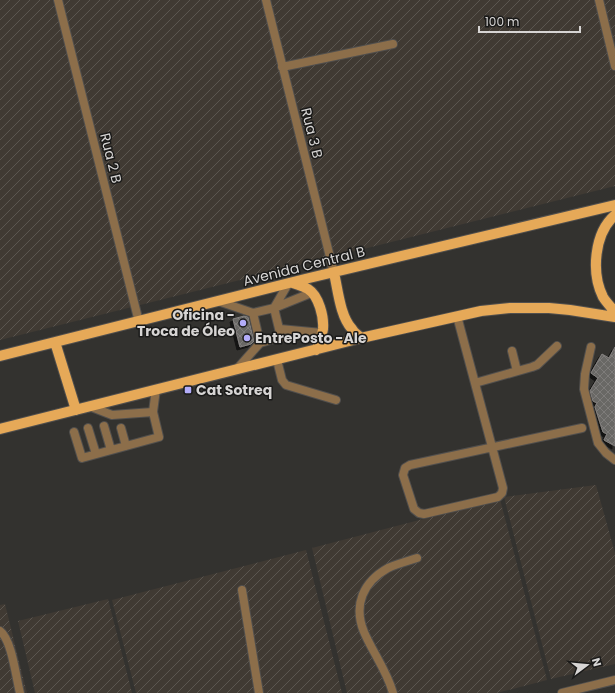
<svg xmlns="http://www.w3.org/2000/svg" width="615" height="693" font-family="Poppins,sans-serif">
  <defs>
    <pattern id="industrial-furrows" width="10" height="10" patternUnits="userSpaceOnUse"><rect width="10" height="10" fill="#403a33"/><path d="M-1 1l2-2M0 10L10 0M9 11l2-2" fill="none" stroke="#5b5650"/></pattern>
    <pattern id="building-cross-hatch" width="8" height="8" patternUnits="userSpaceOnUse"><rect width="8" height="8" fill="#696765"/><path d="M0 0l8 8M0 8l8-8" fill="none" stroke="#7e7c7a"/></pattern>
    <filter id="shadow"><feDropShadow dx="-3" dy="3" stdDeviation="0" flood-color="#0009"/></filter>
  </defs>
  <rect width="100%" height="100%" fill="#33322f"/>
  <path fill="url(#industrial-furrows)" d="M 0,0 L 615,0 L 615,186 L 0,340 Z
    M 596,485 L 615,553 L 615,664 L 551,679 L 504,497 Z
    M 500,499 L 547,680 L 497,693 L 347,693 L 312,548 Z
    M 306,550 L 342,693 L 136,693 L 112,600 Z
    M 108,599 L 132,693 L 35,693 L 18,621 Z
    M 5,604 L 27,693 L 0,693 L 0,605 Z"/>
  <path fill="url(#building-cross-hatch)" stroke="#84817f" filter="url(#shadow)" d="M 244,316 L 248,317 L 254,341 L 251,344 L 240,347 L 233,319 Z
    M 615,347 L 615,446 L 604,440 L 607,434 L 603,432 L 595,407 L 597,403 L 593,401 L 590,391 L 598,378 L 591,373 L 602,354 L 609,358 Z"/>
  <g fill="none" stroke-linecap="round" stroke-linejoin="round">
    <g stroke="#514f4d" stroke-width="10">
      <path id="minor" d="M 58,0 L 139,322
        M 266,0 L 334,273
        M 599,0 L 615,66
        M 282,67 L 393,44
        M 218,301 L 253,313 L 260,343 L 237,369
        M 253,313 L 274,308 L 311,293
        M 457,316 C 472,373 488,431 503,488 L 502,493 L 498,497 L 424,514 L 419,513 L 414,509 L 403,475 L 405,468 L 410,465 L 582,428
        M 280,329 L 322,333
        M 260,343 L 281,337 L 274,308 L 288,284
        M 591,347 L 585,374 L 584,389 L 598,443 L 606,453 L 615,460
        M 512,351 L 517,371
        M 277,360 L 282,380 L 286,385 L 336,400
        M 475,383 L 532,367 L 537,365 L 557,346
        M 89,406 L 112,415 L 153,412 L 156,389
        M 104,426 L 111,450
        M 88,428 L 96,454
        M 121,428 L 126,446
        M 74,432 L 82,458 L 159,437 L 153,412
        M 242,590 L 259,693
        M 0,631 C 12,640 16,678 20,693
        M 393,693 C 387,671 373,653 364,632 C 353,605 363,582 388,568 C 397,564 408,561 417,558
        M 562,693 L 615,680"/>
    </g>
    <g stroke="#514f4d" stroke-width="12">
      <path id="major" d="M 615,215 C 594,233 591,273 603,297 C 606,302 611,307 615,312
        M 334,273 C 338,290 340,316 352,329 C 354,333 358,335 361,338
        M 293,283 C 298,285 303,286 308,289 C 319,296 324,317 323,329 C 322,337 319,343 316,350
        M 55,342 L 76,410
        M 0,356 L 305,279 L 615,205
        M 0,429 L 361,338 L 481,311 L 510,308 L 549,308 L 570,310 L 615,317"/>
    </g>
    <use href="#minor" stroke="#8c6e4a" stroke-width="8"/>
    <use href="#major" stroke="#e6a958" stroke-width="10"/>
  </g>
  <g fill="#b3adf9" stroke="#1a1a19" stroke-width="1.5">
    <circle cx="243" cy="323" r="4"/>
    <circle cx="247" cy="338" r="4"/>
    <rect x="184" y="386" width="8" height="8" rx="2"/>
  </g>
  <g text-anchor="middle" stroke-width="3" stroke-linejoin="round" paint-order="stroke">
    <g font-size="14" fill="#d7d5d4" stroke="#1a1a19">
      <text transform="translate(312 133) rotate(76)" y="5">Rua 3 B</text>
      <text transform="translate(111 158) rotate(76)" y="5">Rua 2 B</text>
      <text transform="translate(304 266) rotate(-14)" y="5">Avenida Central B</text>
    </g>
    <g font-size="14" font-weight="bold" fill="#d7d5d4" stroke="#1a1a19" text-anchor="start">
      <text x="235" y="320" text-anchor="end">Oficina -<tspan x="235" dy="16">Troca de Óleo</tspan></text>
      <text x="255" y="343">EntrePosto -Ale</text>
      <text x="196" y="395">Cat Sotreq</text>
    </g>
  </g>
  <g transform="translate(587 665) rotate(74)" stroke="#1a1a19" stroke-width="3" paint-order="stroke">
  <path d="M0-3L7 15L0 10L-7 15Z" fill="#d7d5d4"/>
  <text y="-6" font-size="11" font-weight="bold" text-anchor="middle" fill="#d7d5d4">N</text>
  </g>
  <path d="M479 26v6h101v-6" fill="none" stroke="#d7d5d4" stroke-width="2"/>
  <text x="485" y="26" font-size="12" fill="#d7d5d4" stroke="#1a1a19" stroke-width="3" paint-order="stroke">100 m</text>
</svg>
